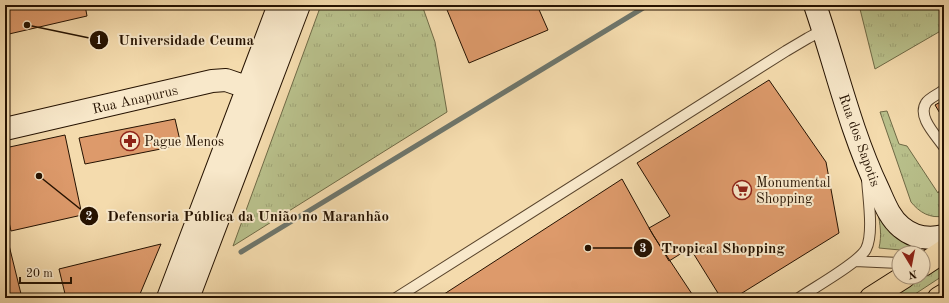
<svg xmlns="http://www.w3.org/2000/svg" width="949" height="303" font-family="'Old Standard TT',serif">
  <defs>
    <pattern id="grass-tufts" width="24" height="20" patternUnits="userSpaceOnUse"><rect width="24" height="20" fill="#b9c18c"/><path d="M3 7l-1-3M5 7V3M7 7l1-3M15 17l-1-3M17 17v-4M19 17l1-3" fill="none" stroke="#9fa577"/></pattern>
  </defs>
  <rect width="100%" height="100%" fill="#f4dbad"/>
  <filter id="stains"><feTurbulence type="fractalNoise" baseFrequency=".005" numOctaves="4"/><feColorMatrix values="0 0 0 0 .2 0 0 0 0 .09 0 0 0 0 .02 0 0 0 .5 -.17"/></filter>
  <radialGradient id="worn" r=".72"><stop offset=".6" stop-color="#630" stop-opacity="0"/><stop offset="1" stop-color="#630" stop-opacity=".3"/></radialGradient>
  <path fill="url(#grass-tufts)" stroke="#6f6a46" d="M 321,5 L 422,5 L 435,42 L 447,112 L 233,246 Z
    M 859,5 L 944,5 L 944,29 L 875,69 Z
    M 887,111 L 899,144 L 907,146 L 938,193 L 944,183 L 944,216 C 930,219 919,212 911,202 L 880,112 Z
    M 878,212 L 923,245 L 921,252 L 879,248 C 882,235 880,225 878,212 Z
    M 944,264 L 944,275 L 909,298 L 891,298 Z"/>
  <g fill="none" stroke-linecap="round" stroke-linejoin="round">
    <path stroke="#6e766c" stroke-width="5" d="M 241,252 L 648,5"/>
  </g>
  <path fill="#dd9a6b" stroke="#251201" d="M 5,5 L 85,5 L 87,16 L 9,34 L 5,41 Z
    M 445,5 L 537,5 L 548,30 L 469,63 Z
    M 769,80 L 826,162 L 839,233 L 734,298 L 721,298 L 690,248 L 669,261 L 649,228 L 670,216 L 637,163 Z
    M 944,100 L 944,120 L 935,105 Z
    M 175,119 L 181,145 L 85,164 L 79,138 Z
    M 65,135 L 82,215 L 11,231 L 5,204 L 5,148 Z
    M 622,179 L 653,235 L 694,297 L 692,298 L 438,298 Z
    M 5,237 L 7,237 L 22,298 L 5,298 Z
    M 161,244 L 140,294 L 124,298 L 66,298 L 59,269 Z"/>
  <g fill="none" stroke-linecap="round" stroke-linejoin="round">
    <g stroke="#59442c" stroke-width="12">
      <path id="lane" d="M 944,90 C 939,94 929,98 926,103 C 917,117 936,135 944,147
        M 855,261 L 899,263
        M 396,298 L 786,51 L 808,38 L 823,30
        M 799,298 C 813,288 859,263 866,249 C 874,234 868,197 867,179"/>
    </g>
    <g stroke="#251201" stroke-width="24">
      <path id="secondary" d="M 815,5 C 836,66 850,130 878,189 C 884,202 889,217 901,227 C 914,238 928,240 944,236
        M 5,129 L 212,81 L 226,80 L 261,92
        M 168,298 L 279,5
        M 188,298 L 299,5"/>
    </g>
    <g stroke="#251201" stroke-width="24">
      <path id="primary" d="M 923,265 L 944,251
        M 871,298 L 904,277
        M 939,298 L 944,295"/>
    </g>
    <use href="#lane" stroke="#f8e8ca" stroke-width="10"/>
    <use href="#secondary" stroke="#f8e8ca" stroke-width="22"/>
    <use href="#primary" stroke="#f4dbad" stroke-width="22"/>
  </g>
  <defs>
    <g id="pharmacy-ring" transform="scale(1)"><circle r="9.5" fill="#f8e8ca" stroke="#8f2418" stroke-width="1.5"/><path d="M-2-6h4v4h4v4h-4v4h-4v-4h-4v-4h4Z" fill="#8f2418"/></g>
    <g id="supermarket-ring" transform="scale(1)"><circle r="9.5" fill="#f8e8ca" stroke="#8f2418" stroke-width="1.5"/><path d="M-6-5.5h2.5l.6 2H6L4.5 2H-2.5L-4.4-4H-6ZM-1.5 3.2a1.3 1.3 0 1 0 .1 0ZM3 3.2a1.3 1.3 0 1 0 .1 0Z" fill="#8f2418"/></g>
  </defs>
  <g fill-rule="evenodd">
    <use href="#pharmacy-ring" x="130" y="141"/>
    <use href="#supermarket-ring" x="742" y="190"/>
  </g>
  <g text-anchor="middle" stroke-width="4" stroke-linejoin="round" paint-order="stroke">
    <g font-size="14" fill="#251201" stroke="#f8e8ca">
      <text transform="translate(135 99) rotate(-13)" y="5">Rua Anapurus</text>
      <text transform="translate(860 140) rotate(70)" y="5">Rua dos Sapotis</text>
    </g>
    <g font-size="14" fill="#251201" stroke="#f8e8ca" text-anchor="start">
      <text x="144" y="146">Pague Menos</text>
      <text x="756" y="187">Monumental<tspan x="756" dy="16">Shopping</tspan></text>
    </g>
  </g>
  <path fill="none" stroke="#251201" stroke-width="1.5" d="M27 25L99 40M39 176L89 216M588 248L643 248"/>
  <g fill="#251201" stroke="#f8e8ca" stroke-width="1.5">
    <circle cx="27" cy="25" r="4"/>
    <circle cx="39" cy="176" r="4"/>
    <circle cx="588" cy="248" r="4"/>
    <circle cx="99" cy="40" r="10"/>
    <circle cx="89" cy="216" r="10"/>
    <circle cx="643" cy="248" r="10"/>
  </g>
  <g font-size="12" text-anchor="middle" font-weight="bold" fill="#fff">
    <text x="99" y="44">1</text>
    <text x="89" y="220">2</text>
    <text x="643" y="252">3</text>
  </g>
  <g font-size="15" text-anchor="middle" font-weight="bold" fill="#251201" stroke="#f8e8ca" stroke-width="4" stroke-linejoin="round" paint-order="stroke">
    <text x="186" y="45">Universidade Ceuma</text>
    <text x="248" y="221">Defensoria Pública da União no Maranhão</text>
    <text x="723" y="253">Tropical Shopping</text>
  </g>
  <rect width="949" height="303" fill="none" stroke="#f4dbad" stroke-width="20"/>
  <rect x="6" y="6" width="937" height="291" fill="none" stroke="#251201" stroke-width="2"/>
  <rect x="10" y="10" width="929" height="283" fill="none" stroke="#251201"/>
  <g transform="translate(911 265) rotate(170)"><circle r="19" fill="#f8e8ca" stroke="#a4927a"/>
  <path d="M0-3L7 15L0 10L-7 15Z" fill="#8f2418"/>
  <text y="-6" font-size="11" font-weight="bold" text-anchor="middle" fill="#251201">N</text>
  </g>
  <path d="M20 277v6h51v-6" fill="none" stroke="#251201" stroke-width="2"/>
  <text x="26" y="277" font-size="12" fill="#251201" stroke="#f8e8ca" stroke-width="3" paint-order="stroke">20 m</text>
  <rect width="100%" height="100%" filter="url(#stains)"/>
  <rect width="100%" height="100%" fill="url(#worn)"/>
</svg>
